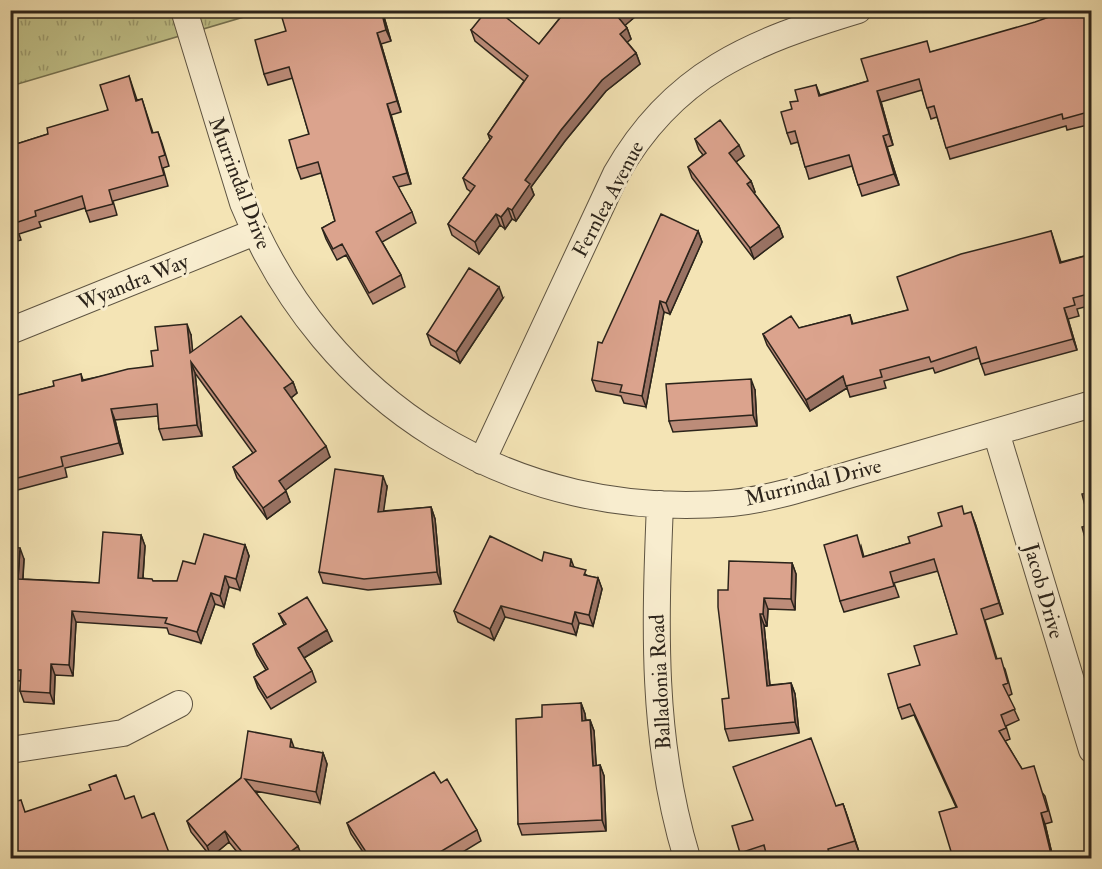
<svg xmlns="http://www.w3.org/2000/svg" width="1102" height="869" font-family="'IM FELL Double Pica',serif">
  <defs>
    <pattern id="grass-tufts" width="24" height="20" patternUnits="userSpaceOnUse" patternTransform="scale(1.5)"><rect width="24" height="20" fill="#c1c28a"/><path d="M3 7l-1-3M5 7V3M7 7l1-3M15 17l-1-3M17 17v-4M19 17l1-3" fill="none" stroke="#9d9d70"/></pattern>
  </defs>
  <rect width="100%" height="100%" fill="#f4e4b5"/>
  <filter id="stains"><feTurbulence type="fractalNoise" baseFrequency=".00333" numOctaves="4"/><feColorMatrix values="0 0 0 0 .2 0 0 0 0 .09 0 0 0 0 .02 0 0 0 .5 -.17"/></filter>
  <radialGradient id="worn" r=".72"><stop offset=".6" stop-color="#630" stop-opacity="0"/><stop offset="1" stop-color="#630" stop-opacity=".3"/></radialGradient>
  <path fill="url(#grass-tufts)" stroke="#767352" stroke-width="1.5" d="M 11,11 L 264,11 L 11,86 Z"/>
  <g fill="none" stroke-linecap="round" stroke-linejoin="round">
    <g stroke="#5e5442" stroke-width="28">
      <path id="street" d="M 184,10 L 243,203 C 325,405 514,522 732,503 C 779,498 826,481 872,468 C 945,447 1018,425 1092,404
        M 10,331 L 255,232
        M 996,432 L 1092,750
        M 482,461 L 616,174 C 673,73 752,42 858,10
        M 660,504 C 655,626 651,739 687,858
        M 10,750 L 123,733 L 179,704"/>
    </g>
    <use href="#street" stroke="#f8edcf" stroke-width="26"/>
  </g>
  <path fill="#bc8c79" stroke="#2c241b" stroke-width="1.5" d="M 284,10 L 382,10 L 391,41 L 381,44 L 401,112 L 391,115 L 411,184 L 398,187 L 412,212 L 416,223 L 382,242 L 401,275 L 405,287 L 373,304 L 346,255 L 337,260 L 326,239 L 322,228 L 335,221 L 321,173 L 301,179 L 297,168 L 309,134 L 293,78 L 268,85 L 264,74 L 286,31 Z
    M 561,10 L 643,10 L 625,25 L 627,28 L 631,39 L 627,42 L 636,53 L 640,64 L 606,91 L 565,141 L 531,187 L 534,195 L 516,221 L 512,219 L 505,229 L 500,225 L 479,254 L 452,235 L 448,224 L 471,192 L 467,189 L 463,178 L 490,140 L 488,134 L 524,81 L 475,41 L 471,30 L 539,44 L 563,14 Z
    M 1092,12 L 1092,124 L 1067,130 L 1066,126 L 950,159 L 937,117 L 931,119 L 922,90 L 881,102 L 893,145 L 887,147 L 899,185 L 862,196 L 852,166 L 809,179 L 798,142 L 791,144 L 787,133 L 792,109 L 798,101 L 816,85 L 820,95 L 868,81 L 931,52 Z
    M 129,76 L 137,100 L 142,99 L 153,133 L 158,132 L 162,143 L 169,166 L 163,168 L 168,186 L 113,201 L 117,215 L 90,222 L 85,208 L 39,222 L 41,227 L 19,234 L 21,240 L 10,243 L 10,146 L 48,134 L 108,110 Z
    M 695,139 L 744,156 L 736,162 L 751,181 L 755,192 L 754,193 L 779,226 L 783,237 L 754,259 L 692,178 L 688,167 L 703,155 L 699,150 Z
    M 698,231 L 702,242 L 670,314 L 664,312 L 646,407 L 624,403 L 621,396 L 596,391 L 592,380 L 602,343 Z
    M 1051,231 L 1061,262 L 1092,254 L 1092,305 L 1077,309 L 1079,316 L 1068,319 L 1077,350 L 985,375 L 979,358 L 935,373 L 933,368 L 884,381 L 886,388 L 850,397 L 847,388 L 810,411 L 767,345 L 763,334 L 799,328 L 850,315 L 853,324 L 908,310 Z
    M 10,246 L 17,267 L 10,269 Z
    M 503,298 L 460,363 L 431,345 L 427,334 Z
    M 191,335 L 192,351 L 293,382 L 297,393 L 291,398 L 330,457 L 285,490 L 290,502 L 267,519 L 237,478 L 233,467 L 253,453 L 195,373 L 202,436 L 163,440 L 159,429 L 158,416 L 115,420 L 123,454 L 65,468 L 67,477 L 10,492 L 10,397 L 54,386 L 81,374 L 83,380 L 153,366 L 158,350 Z
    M 755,390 L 757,426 L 673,432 L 669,421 Z
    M 387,487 L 383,511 L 431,507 L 435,519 L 441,584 L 368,590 L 323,583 L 319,572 Z
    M 1092,492 L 1092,558 L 1088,548 Z
    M 964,514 L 975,523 L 1003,614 L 985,620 L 997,659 L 1005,669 L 1012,694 L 1008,696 L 1019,720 L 1006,726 L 1010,739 L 1005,741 L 1022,769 L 1045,796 L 1052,822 L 1045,824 L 1053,858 L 953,858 L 956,807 L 914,715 L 902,719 L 898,708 L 920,665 L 957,634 L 938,571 L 894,583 L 899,597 L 844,612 L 840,601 L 861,546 L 864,557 L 910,543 Z
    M 141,535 L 145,546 L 143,578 L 153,581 L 177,581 L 195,564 L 245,545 L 249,556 L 240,590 L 229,587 L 224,607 L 215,604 L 201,643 L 169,634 L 167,628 L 76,622 L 73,676 L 55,675 L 54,704 L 24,702 L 20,691 L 21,681 L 10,680 L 10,547 L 24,559 L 23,579 L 99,583 Z
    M 542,561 L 574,567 L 588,576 L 598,578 L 602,589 L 593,626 L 579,623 L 576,635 L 505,617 L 494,640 L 458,622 L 454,611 Z
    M 792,563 L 796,574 L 795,610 L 768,609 L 767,626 L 764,625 L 770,685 L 791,683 L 795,694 L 799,733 L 729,741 L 725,729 L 729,698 L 728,590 Z
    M 279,614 L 332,641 L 304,658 L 312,671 L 316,682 L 271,709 L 258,688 L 254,677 L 266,670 L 257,655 L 253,644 L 284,625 Z
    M 581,703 L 585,714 L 586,720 L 590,720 L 594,731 L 596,766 L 600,765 L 604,776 L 606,831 L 522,835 L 518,824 L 542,717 Z
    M 295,748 L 323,753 L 327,764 L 320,803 L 255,791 L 302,857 L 300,858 L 242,858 L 229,842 L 211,857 L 191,832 L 187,821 L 241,778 Z
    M 441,783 L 477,830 L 481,841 L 453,858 L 367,858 L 351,834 L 347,823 Z
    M 125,799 L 142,818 L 171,858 L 10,858 L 25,812 Z
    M 843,804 L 859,852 L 837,858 L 768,858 L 767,857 L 761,858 L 742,858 L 740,853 L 836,806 Z"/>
  <path fill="#997263" stroke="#2c241b" stroke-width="1.5" d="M 381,10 L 382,10 L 391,41 L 386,30 Z
    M 626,10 L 643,10 L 622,28 L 618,17 Z
    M 627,28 L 631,39 L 624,45 L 620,34 Z
    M 377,33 L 381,44 L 401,112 L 397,101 Z
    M 636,53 L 640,64 L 606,91 L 565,141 L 531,187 L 534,195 L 516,221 L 512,210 L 525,180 L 561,130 L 602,80 Z
    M 877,91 L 881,102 L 893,145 L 889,134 Z
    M 387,104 L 391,115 L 411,184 L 407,173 Z
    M 883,136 L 887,147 L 899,185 L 894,174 Z
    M 739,145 L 744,156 L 733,164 L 729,153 Z
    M 751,181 L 755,192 L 751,196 L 747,184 Z
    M 508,208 L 512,219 L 505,229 L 501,217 Z
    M 496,214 L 500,225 L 479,254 L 475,242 Z
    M 779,226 L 783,237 L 754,259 L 750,248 Z
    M 698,231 L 702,242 L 670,314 L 666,303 Z
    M 499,287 L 503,298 L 460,363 L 456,352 Z
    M 660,301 L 664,312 L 646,407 L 642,396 Z
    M 1064,308 L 1068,319 L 1077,350 L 1073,339 Z
    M 187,324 L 191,335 L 194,364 L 190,353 Z
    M 191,362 L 195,373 L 202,436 L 197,425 Z
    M 843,376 L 847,388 L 810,411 L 806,400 Z
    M 751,379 L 755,390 L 757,426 L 753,415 Z
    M 293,382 L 297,393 L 288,400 L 284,388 Z
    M 111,409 L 115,420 L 123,454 L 119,443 Z
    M 326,446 L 330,457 L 283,492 L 279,481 Z
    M 383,476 L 387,487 L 382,523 L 378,512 Z
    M 286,491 L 290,502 L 267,519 L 263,508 Z
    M 431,507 L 435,519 L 441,584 L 437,572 Z
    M 971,512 L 975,523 L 1003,614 L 999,603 Z
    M 141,535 L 145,546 L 142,589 L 138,578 Z
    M 245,545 L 249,556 L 240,590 L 236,579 Z
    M 20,548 L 24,559 L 22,590 L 18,579 Z
    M 571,559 L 575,570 L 570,566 Z
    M 792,563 L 796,574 L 795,610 L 791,599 Z
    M 225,576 L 229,587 L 224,607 L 220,596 Z
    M 598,578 L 602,589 L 593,626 L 589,615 Z
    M 211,593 L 215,604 L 201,643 L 197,632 Z
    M 764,598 L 768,609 L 767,626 L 763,614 Z
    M 501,606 L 505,617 L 494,640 L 490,629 Z
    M 72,611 L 76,622 L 73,676 L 69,665 Z
    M 575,612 L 579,623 L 576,635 L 572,624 Z
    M 760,614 L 764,625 L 771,697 L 767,686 Z
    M 327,630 L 332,641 L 302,659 L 298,648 Z
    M 51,664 L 55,675 L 54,704 L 50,693 Z
    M 791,683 L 795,694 L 799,733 L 795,722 Z
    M 581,703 L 585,714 L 586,732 L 582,721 Z
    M 590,720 L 594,731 L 597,777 L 593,766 Z
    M 291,739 L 295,750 L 290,747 Z
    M 323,753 L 327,764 L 320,803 L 316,792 Z
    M 600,765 L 604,776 L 606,831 L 602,820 Z
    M 843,804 L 847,815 L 859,852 L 855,841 Z
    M 1041,813 L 1045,824 L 1053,858 L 1052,858 Z
    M 225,831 L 229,842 L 211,857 L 207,846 Z
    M 298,846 L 302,857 L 300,858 L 282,858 Z"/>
  <path fill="#dba38d" stroke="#2c241b" stroke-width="1.5" d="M 284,10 L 381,10 L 386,30 L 377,33 L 397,101 L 387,104 L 407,173 L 393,177 L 412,212 L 376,232 L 401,275 L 369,293 L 342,244 L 333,249 L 322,228 L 335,221 L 318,162 L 297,168 L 289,140 L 309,134 L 289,67 L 264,74 L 255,40 L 286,31 L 280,11 Z
    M 487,10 L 497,10 L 539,44 L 565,12 L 564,10 L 626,10 L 618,17 L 627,28 L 620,34 L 636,53 L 602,80 L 561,130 L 525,180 L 530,184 L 512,210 L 508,208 L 501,217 L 496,214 L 475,242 L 448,224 L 475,186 L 463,178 L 492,137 L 488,134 L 528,76 L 471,30 Z
    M 1055,10 L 1073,10 L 1075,17 L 1092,12 L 1092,111 L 1063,119 L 1062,114 L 946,148 L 934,106 L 927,108 L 919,79 L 877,91 L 889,134 L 883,136 L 894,174 L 858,185 L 849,155 L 805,167 L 795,131 L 787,133 L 781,112 L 792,109 L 790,102 L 798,101 L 795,90 L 816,85 L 819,96 L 868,81 L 861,59 L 927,41 L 930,52 L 1035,22 L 1049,17 L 1048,12 Z
    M 129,76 L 136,101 L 142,99 L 152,133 L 158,132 L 165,155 L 159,157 L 164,175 L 109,190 L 113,204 L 86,211 L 82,196 L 35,211 L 36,216 L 15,223 L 17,229 L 10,231 L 10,146 L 48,134 L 47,128 L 108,110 L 100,85 Z
    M 720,120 L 739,145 L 729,153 L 751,181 L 747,184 L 779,226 L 750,248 L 688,167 L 706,153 L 695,139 Z
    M 661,214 L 698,231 L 666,303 L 660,301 L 642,396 L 620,392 L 622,385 L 592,380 L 598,342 L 602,343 Z
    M 1051,231 L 1060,263 L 1092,254 L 1092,293 L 1073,298 L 1075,305 L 1064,308 L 1073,339 L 981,364 L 976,347 L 931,362 L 929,357 L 880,370 L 882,377 L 846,386 L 843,376 L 806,400 L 763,334 L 791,316 L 799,328 L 850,315 L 852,324 L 908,310 L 897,277 L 961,254 Z
    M 469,268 L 499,287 L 456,352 L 427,334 Z
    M 241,316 L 293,382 L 284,388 L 326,446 L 279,481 L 286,491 L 263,508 L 233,467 L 256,451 L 191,362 L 197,425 L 159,429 L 157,404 L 111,409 L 119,443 L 61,457 L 63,466 L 10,480 L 10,397 L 54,386 L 53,381 L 81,374 L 82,381 L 128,369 L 153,366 L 151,351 L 158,350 L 155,327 L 187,324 L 190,353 Z
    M 751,379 L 753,415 L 669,421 L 666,384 Z
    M 335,469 L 383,476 L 378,512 L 431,507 L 437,572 L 364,579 L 319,572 Z
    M 1092,492 L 1092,547 L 1088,548 L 1082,527 L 1090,525 L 1082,494 Z
    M 962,506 L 964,514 L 971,512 L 999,603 L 981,609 L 996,659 L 1001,658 L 1008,683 L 1003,685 L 1015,709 L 1001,715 L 1006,728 L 999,731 L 1022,769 L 1034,766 L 1048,811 L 1041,813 L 1052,858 L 953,858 L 939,812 L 957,807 L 910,704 L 898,708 L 888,674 L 920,665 L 914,646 L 957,634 L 934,559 L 890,572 L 894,586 L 840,601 L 824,545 L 857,535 L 863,557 L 910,543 L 908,537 L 942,526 L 938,513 Z
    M 103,532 L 141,535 L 138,578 L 152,579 L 153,581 L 177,581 L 183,561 L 195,564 L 204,534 L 245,545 L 236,579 L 225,576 L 220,596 L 211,593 L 197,632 L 165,623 L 167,618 L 72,611 L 69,665 L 51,664 L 50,693 L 20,691 L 21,670 L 10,669 L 10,547 L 20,548 L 18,579 L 99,583 Z
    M 490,536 L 542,561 L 544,552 L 571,559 L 570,566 L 586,570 L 584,575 L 598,578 L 589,615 L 575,612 L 572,624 L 501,606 L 490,629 L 454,611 Z
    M 729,561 L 792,563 L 791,599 L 764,598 L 763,614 L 760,614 L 767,686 L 791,683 L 795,722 L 725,729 L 722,699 L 729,698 L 718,607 L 718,590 L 728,590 Z
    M 307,597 L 327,630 L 298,648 L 312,671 L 267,698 L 254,677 L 268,669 L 253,644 L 286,624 L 279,614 Z
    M 581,703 L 582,721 L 590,720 L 593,766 L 600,765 L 602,820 L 518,824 L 516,719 L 542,717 L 542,705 Z
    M 248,731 L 291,739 L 290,747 L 323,753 L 316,792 L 245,779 L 298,846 L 282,858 L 247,858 L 225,831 L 207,846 L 187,821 L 241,778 Z
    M 811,738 L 836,806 L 843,804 L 855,841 L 828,849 L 830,858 L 785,858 L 783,853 L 767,857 L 764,845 L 740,853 L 732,826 L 753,820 L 733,767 Z
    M 434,772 L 441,783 L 447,779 L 477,830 L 430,858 L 370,858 L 347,823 Z
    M 116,775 L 125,799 L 134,796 L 142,818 L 154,813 L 171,858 L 123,858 L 122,853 L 107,858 L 10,858 L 10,803 L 21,800 L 25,812 L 91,790 L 89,785 Z"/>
  <g text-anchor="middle" stroke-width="6" stroke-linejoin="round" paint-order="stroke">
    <g font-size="21" fill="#2c241b" stroke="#f8edcf">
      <text transform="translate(240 183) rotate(69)" y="7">Murrindal Drive</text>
      <text transform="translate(608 199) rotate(-62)" y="7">Fernlea Avenue</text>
      <text transform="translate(133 282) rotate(-22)" y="7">Wyandra Way</text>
      <text transform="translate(813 482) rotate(-14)" y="7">Murrindal Drive</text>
      <text transform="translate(1044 591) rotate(74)" y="7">Jacob Drive</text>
      <text transform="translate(660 682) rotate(-93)" y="7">Balladonia Road</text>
    </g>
  </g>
  <rect width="1102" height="869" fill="none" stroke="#f4e4b5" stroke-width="36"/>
  <rect x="12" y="12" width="1078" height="845" fill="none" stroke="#2c241b" stroke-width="3"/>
  <rect x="18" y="18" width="1066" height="833" fill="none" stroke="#2c241b" stroke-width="1.5"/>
  <rect width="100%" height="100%" filter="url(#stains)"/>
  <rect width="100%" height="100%" fill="url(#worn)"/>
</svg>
